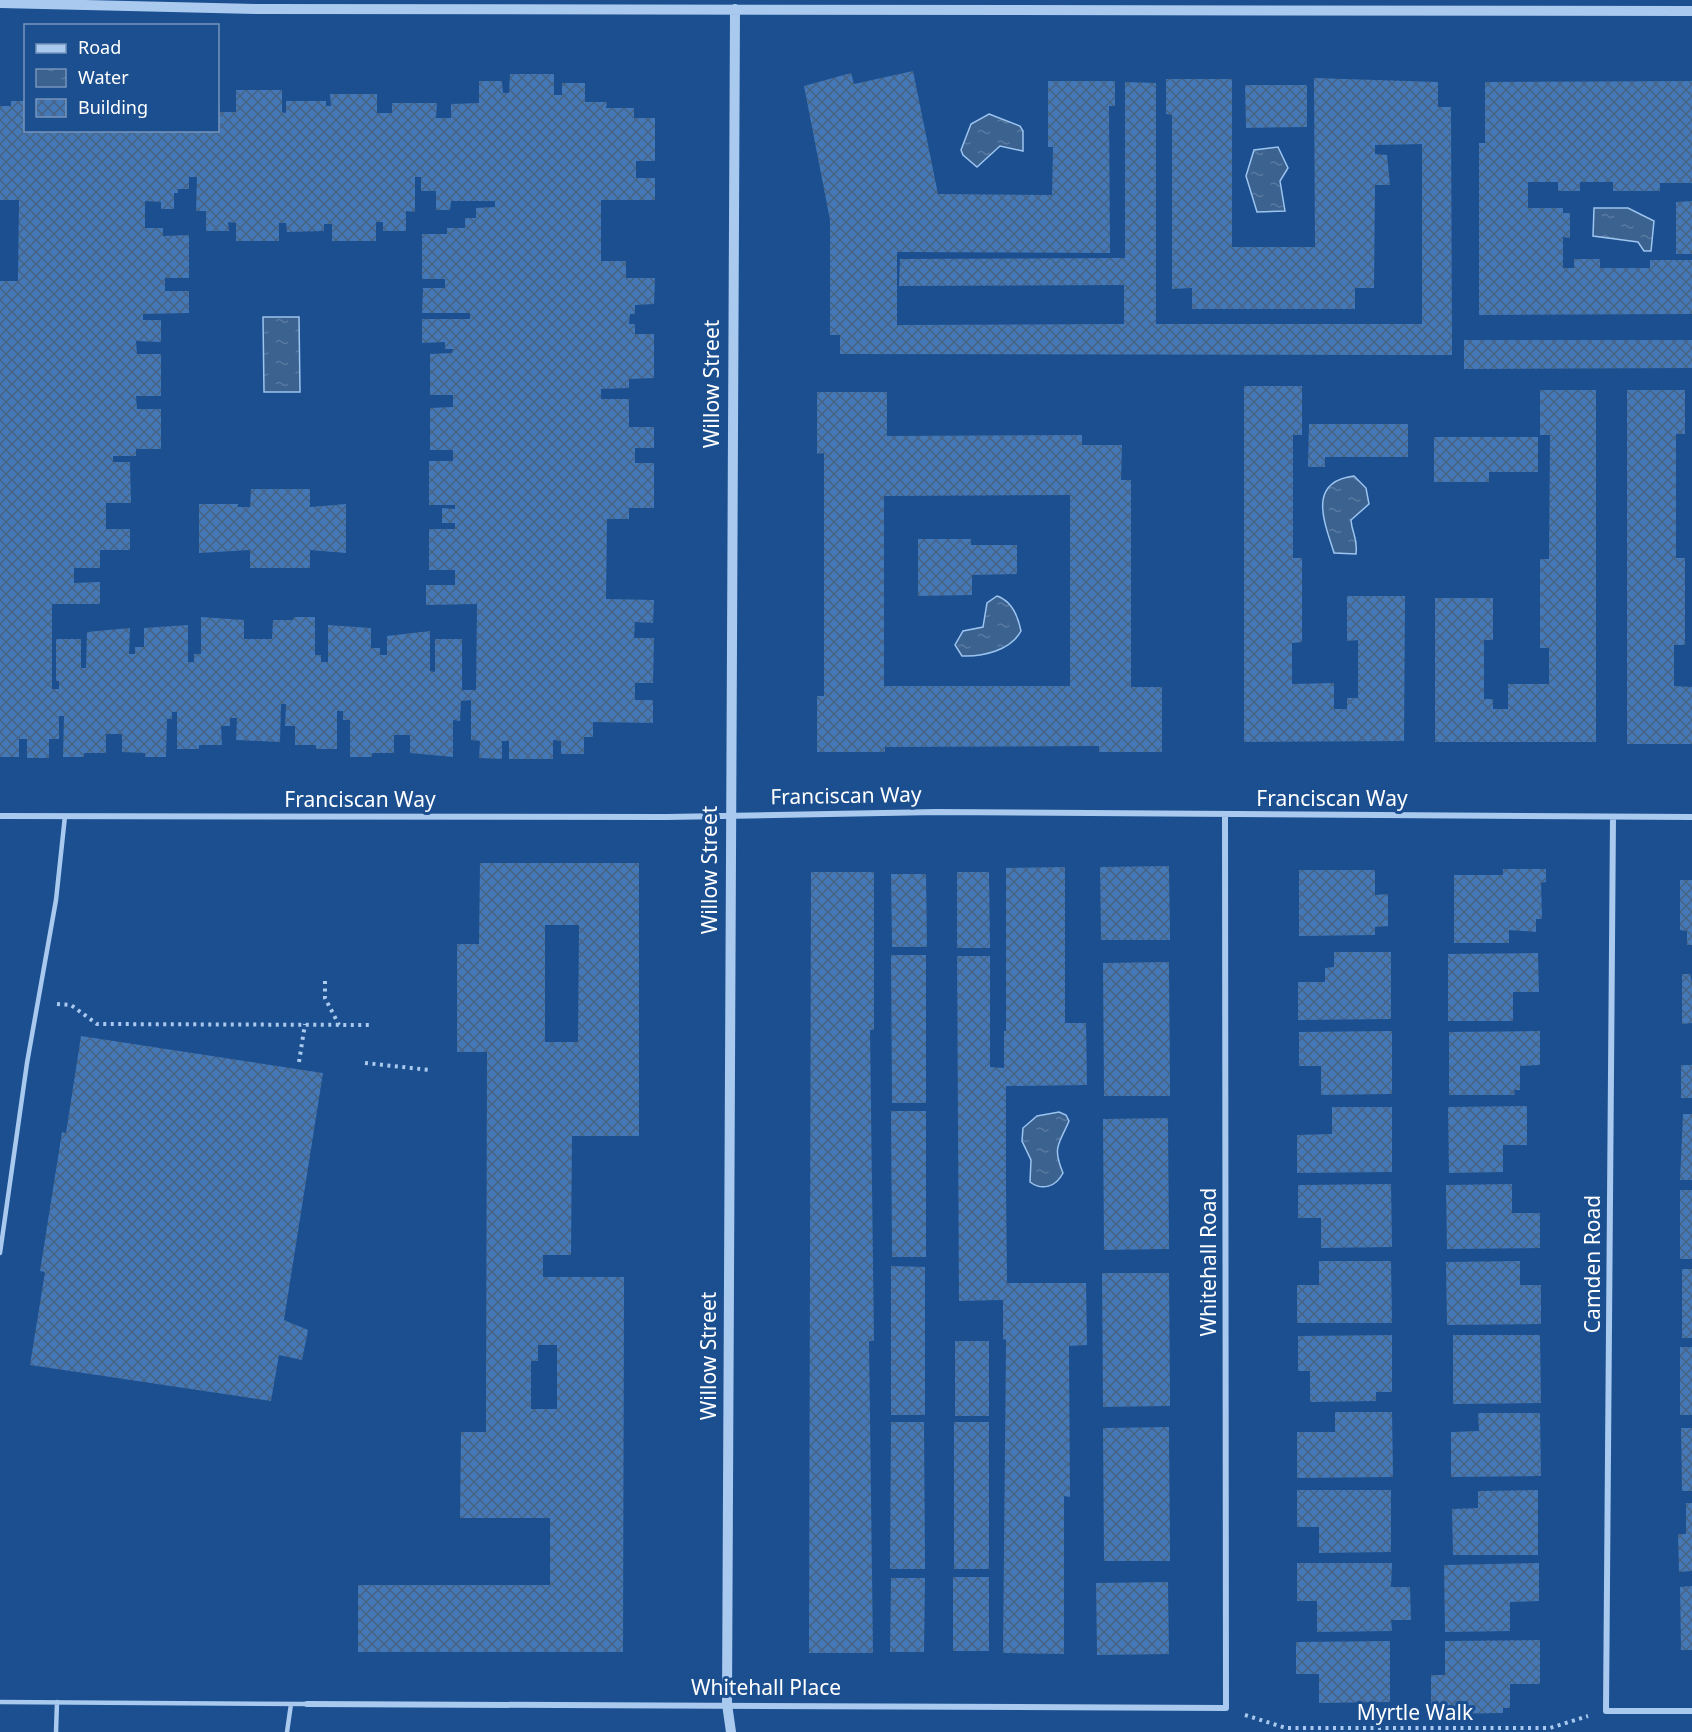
<svg xmlns="http://www.w3.org/2000/svg" width="1692" height="1732" font-family="'Noto Sans',sans-serif">
  <defs>
    <pattern id="water-ripples" width="26" height="14" patternUnits="userSpaceOnUse" patternTransform="scale(1.5)"><rect width="26" height="14" fill="#3c6290"/><path d="M2 4q2-2 4 0t4 0M15 11q2-2 4 0t4 0" fill="none" stroke="#597aa1"/></pattern>
    <pattern id="building-cross-hatch" width="8" height="8" patternUnits="userSpaceOnUse" patternTransform="scale(1.5)"><rect width="8" height="8" fill="#4478b7"/><path d="M0 0l8 8M0 8l8-8" fill="none" stroke="#486282"/></pattern>
  </defs>
  <rect width="100%" height="100%" fill="#1b4f8f"/>
  <path fill="url(#water-ripples)" stroke="#9cc4f0" stroke-width="1.5" d="M 989,114 L 1020,126 L 1023,131 L 1023,151 L 1000,146 L 977,167 L 963,155 L 961,150 L 971,124 Z
    M 1278,147 L 1288,168 L 1280,181 L 1285,211 L 1257,212 L 1246,176 L 1254,150 Z
    M 1594,208 L 1628,208 L 1654,221 L 1651,251 L 1644,251 L 1638,242 L 1593,236 Z
    M 299,317 L 300,392 L 264,392 L 263,317 Z
    M 1354,476 L 1366,488 L 1369,504 L 1351,520 C 1352,535 1358,536 1356,554 L 1334,553 C 1325,523 1306,482 1354,476 Z
    M 997,596 C 1012,601 1018,616 1021,631 C 1011,650 983,657 962,656 L 955,645 L 963,631 L 983,627 L 987,603 Z
    M 1059,1112 L 1066,1115 L 1069,1121 C 1059,1145 1052,1146 1063,1173 C 1056,1187 1042,1191 1030,1182 L 1031,1160 L 1022,1141 L 1023,1128 L 1037,1116 Z"/>
  <path fill="url(#building-cross-hatch)" fill-rule="evenodd" d="M 913,71 L 938,194 L 1052,195 L 1053,147 L 1048,147 L 1048,81 L 1115,81 L 1115,106 L 1109,106 L 1110,253 L 897,252 L 897,325 L 1124,324 L 1124,285 L 899,286 L 900,259 L 1125,258 L 1125,82 L 1156,83 L 1156,324 L 1422,324 L 1422,144 L 1375,145 L 1375,154 L 1387,155 L 1390,185 L 1375,185 L 1374,288 L 1355,288 L 1355,309 L 1192,309 L 1192,288 L 1172,289 L 1172,115 L 1166,114 L 1166,79 L 1232,79 L 1232,247 L 1315,247 L 1314,78 L 1438,82 L 1438,107 L 1451,107 L 1452,355 L 840,354 L 840,335 L 830,335 L 830,220 L 804,86 L 851,73 L 854,84 Z
    M 510,74 L 554,74 L 554,95 L 562,95 L 562,83 L 585,83 L 585,102 L 607,102 L 606,108 L 634,108 L 634,118 L 655,118 L 655,161 L 636,161 L 636,178 L 655,178 L 655,200 L 601,200 L 601,261 L 626,261 L 626,278 L 655,278 L 654,304 L 635,305 L 635,314 L 630,314 L 629,324 L 635,324 L 635,334 L 654,334 L 654,378 L 629,379 L 629,388 L 601,389 L 601,399 L 629,399 L 629,427 L 654,427 L 654,448 L 635,448 L 635,463 L 654,463 L 654,508 L 629,508 L 629,519 L 607,519 L 606,599 L 654,600 L 653,623 L 635,622 L 634,638 L 654,638 L 653,683 L 635,683 L 635,700 L 653,700 L 653,723 L 593,722 L 593,737 L 584,737 L 584,754 L 561,754 L 561,741 L 553,740 L 553,759 L 509,759 L 509,741 L 502,741 L 502,759 L 479,758 L 480,741 L 471,740 L 471,700 L 461,701 L 460,721 L 453,720 L 453,757 L 410,753 L 410,735 L 394,735 L 394,753 L 372,753 L 372,757 L 350,757 L 350,720 L 343,720 L 343,711 L 337,711 L 337,749 L 316,749 L 316,745 L 295,745 L 295,726 L 285,726 L 286,704 L 281,704 L 280,742 L 236,740 L 237,718 L 230,718 L 230,726 L 221,726 L 222,745 L 199,745 L 199,749 L 177,749 L 177,712 L 172,712 L 172,719 L 167,719 L 166,757 L 145,757 L 145,753 L 122,752 L 122,734 L 106,734 L 106,753 L 84,753 L 84,757 L 63,757 L 64,716 L 59,716 L 59,739 L 49,739 L 49,758 L 27,758 L 27,739 L 19,739 L 19,757 L 0,757 L 0,281 L 18,281 L 19,200 L 0,200 L 0,106 L 11,106 L 11,101 L 26,101 L 26,130 L 218,130 L 218,105 L 220,105 L 219,112 L 236,112 L 236,90 L 282,90 L 282,112 L 286,113 L 286,101 L 326,101 L 326,106 L 331,106 L 330,94 L 377,94 L 377,113 L 392,113 L 392,103 L 437,103 L 436,118 L 451,118 L 451,104 L 479,103 L 479,81 L 502,81 L 503,93 L 509,93 ZM 189,177 L 197,177 L 196,211 L 206,211 L 206,231 L 229,231 L 228,222 L 236,223 L 236,241 L 279,241 L 279,223 L 286,223 L 287,232 L 324,231 L 324,224 L 332,224 L 332,241 L 376,241 L 376,222 L 383,222 L 383,231 L 406,231 L 406,211 L 415,212 L 415,177 L 421,177 L 421,191 L 436,191 L 436,210 L 450,210 L 451,201 L 495,201 L 495,207 L 476,208 L 476,218 L 465,218 L 465,228 L 447,228 L 447,234 L 422,234 L 422,279 L 445,279 L 445,288 L 423,288 L 422,313 L 470,313 L 470,319 L 422,319 L 422,343 L 445,342 L 445,349 L 453,349 L 452,353 L 430,354 L 430,395 L 453,395 L 453,407 L 430,408 L 430,450 L 453,450 L 453,461 L 429,461 L 429,505 L 455,505 L 455,509 L 442,508 L 442,523 L 455,523 L 455,529 L 429,529 L 429,570 L 455,570 L 455,585 L 426,585 L 426,605 L 477,604 L 476,690 L 462,690 L 462,639 L 435,639 L 435,672 L 430,671 L 430,631 L 387,636 L 387,655 L 380,655 L 380,648 L 371,648 L 371,628 L 328,625 L 328,662 L 321,662 L 321,655 L 315,655 L 315,617 L 294,617 L 293,620 L 273,620 L 272,639 L 244,639 L 244,620 L 201,617 L 201,654 L 194,654 L 194,662 L 188,662 L 188,625 L 144,628 L 144,647 L 135,647 L 135,654 L 129,654 L 130,628 L 87,632 L 86,668 L 81,668 L 81,639 L 56,639 L 56,681 L 59,681 L 59,689 L 52,689 L 52,604 L 100,604 L 100,582 L 74,583 L 74,568 L 100,568 L 100,550 L 130,550 L 130,529 L 106,529 L 106,503 L 131,503 L 130,462 L 113,462 L 113,456 L 136,456 L 136,449 L 161,449 L 161,409 L 137,409 L 136,396 L 161,396 L 161,354 L 137,354 L 136,341 L 161,342 L 161,320 L 143,320 L 143,314 L 189,313 L 189,291 L 165,291 L 165,278 L 189,278 L 189,235 L 163,236 L 163,228 L 145,228 L 145,201 L 161,202 L 161,209 L 174,209 L 174,193 L 178,193 L 178,189 L 189,189 Z
    M 1692,81 L 1692,183 L 1660,183 L 1660,191 L 1613,191 L 1613,182 L 1580,182 L 1580,191 L 1558,191 L 1558,182 L 1528,182 L 1528,208 L 1563,208 L 1563,213 L 1570,213 L 1570,238 L 1563,237 L 1563,268 L 1574,268 L 1574,259 L 1600,259 L 1600,268 L 1650,268 L 1650,260 L 1692,260 L 1692,314 L 1479,315 L 1479,143 L 1485,143 L 1485,82 Z
    M 1245,85 L 1307,85 L 1307,127 L 1246,128 Z
    M 1692,201 L 1692,254 L 1676,254 L 1676,202 Z
    M 1464,340 L 1692,340 L 1692,368 L 1464,369 Z
    M 1244,386 L 1302,386 L 1302,435 L 1293,435 L 1293,558 L 1302,558 L 1302,642 L 1292,643 L 1292,684 L 1334,683 L 1334,709 L 1347,709 L 1347,698 L 1358,698 L 1358,640 L 1347,641 L 1347,596 L 1405,596 L 1404,741 L 1244,742 Z
    M 1540,390 L 1596,390 L 1596,742 L 1435,742 L 1435,598 L 1493,598 L 1493,640 L 1484,640 L 1484,699 L 1493,699 L 1493,709 L 1508,709 L 1508,684 L 1549,684 L 1549,648 L 1540,648 L 1540,559 L 1549,559 L 1550,435 L 1540,435 Z
    M 1627,390 L 1685,390 L 1685,434 L 1676,434 L 1676,558 L 1685,558 L 1685,645 L 1674,645 L 1674,686 L 1692,687 L 1692,744 L 1627,744 Z
    M 817,392 L 887,392 L 887,436 L 1082,435 L 1082,445 L 1122,445 L 1121,480 L 1131,480 L 1131,687 L 1162,687 L 1162,752 L 1099,752 L 1099,746 L 885,747 L 885,752 L 817,752 L 817,696 L 824,696 L 824,453 L 817,454 ZM 1070,495 L 1070,686 L 884,686 L 884,496 Z
    M 1309,424 L 1408,424 L 1408,457 L 1325,457 L 1325,467 L 1308,467 Z
    M 1434,437 L 1538,437 L 1538,472 L 1489,472 L 1489,482 L 1434,482 Z
    M 251,489 L 310,489 L 310,507 L 346,504 L 346,553 L 310,550 L 310,568 L 250,568 L 250,550 L 199,553 L 199,504 L 238,504 L 238,507 L 250,507 Z
    M 918,539 L 971,539 L 971,545 L 1017,545 L 1017,574 L 972,575 L 972,595 L 918,596 Z
    M 480,863 L 639,863 L 639,1136 L 572,1136 L 571,1255 L 543,1255 L 543,1277 L 624,1277 L 623,1652 L 358,1652 L 358,1585 L 550,1585 L 550,1518 L 460,1518 L 461,1432 L 486,1432 L 487,1052 L 457,1052 L 457,944 L 479,944 ZM 545,925 L 579,925 L 578,1042 L 545,1042 ZM 538,1345 L 557,1345 L 557,1409 L 531,1409 L 531,1361 L 538,1361 Z
    M 1169,866 L 1170,940 L 1101,940 L 1100,867 Z
    M 1065,867 L 1065,1023 L 1086,1023 L 1087,1085 L 1006,1086 L 1006,1185 L 1007,1283 L 1086,1283 L 1087,1345 L 1069,1346 L 1070,1497 L 1064,1496 L 1064,1654 L 1003,1653 L 1006,1339 L 1003,1340 L 1003,1300 L 959,1301 L 957,956 L 990,956 L 990,1067 L 1004,1068 L 1004,1031 L 1006,1031 L 1006,868 Z
    M 1503,869 L 1546,869 L 1546,882 L 1541,883 L 1542,919 L 1536,919 L 1536,932 L 1509,930 L 1509,943 L 1454,943 L 1454,875 L 1503,875 Z
    M 1299,870 L 1375,870 L 1375,895 L 1388,894 L 1388,926 L 1375,927 L 1375,935 L 1299,936 Z
    M 811,872 L 874,872 L 874,1030 L 870,1030 L 874,1341 L 869,1341 L 873,1653 L 809,1653 Z
    M 957,872 L 989,872 L 990,948 L 957,948 Z
    M 891,874 L 926,874 L 927,947 L 892,947 Z
    M 1680,880 L 1692,880 L 1692,945 L 1687,945 L 1687,931 L 1680,930 Z
    M 1334,952 L 1391,952 L 1391,1019 L 1298,1020 L 1298,982 L 1325,982 L 1325,968 L 1334,967 Z
    M 1538,953 L 1539,992 L 1513,992 L 1513,1021 L 1448,1021 L 1448,954 Z
    M 891,955 L 926,955 L 926,1103 L 892,1103 Z
    M 1169,962 L 1170,1096 L 1104,1096 L 1103,963 Z
    M 1682,974 L 1690,974 L 1692,983 L 1692,1023 L 1682,1024 Z
    M 1392,1031 L 1392,1094 L 1321,1095 L 1321,1066 L 1299,1066 L 1299,1032 Z
    M 1540,1031 L 1540,1065 L 1520,1066 L 1520,1090 L 1514,1090 L 1515,1095 L 1449,1095 L 1449,1032 Z
    M 81,1036 L 323,1073 L 284,1320 L 308,1330 L 302,1360 L 279,1355 L 271,1401 L 30,1365 L 45,1272 L 40,1271 L 62,1132 L 66,1133 Z
    M 1681,1065 L 1692,1065 L 1692,1098 L 1681,1098 Z
    M 1527,1106 L 1527,1145 L 1503,1145 L 1503,1172 L 1449,1173 L 1448,1107 Z
    M 1332,1107 L 1392,1107 L 1392,1172 L 1297,1173 L 1297,1135 L 1332,1134 Z
    M 891,1111 L 926,1111 L 926,1257 L 892,1257 Z
    M 1683,1114 L 1692,1114 L 1692,1180 L 1680,1180 Z
    M 1168,1118 L 1169,1249 L 1104,1250 L 1103,1119 Z
    M 1391,1184 L 1392,1247 L 1321,1248 L 1321,1218 L 1298,1218 L 1298,1185 Z
    M 1512,1184 L 1512,1213 L 1540,1213 L 1540,1248 L 1447,1249 L 1446,1185 Z
    M 1680,1190 L 1692,1190 L 1692,1259 L 1680,1259 Z
    M 1319,1261 L 1391,1261 L 1392,1323 L 1297,1323 L 1297,1285 L 1319,1285 Z
    M 1520,1261 L 1520,1285 L 1541,1285 L 1541,1324 L 1447,1325 L 1446,1262 Z
    M 891,1266 L 925,1267 L 925,1415 L 891,1415 Z
    M 1682,1269 L 1692,1269 L 1692,1338 L 1682,1338 Z
    M 1102,1273 L 1169,1273 L 1170,1406 L 1103,1407 Z
    M 1392,1335 L 1392,1392 L 1376,1392 L 1376,1401 L 1310,1402 L 1310,1371 L 1298,1371 L 1298,1336 Z
    M 1453,1335 L 1540,1335 L 1541,1403 L 1453,1404 Z
    M 955,1341 L 989,1341 L 989,1416 L 955,1416 Z
    M 1680,1347 L 1692,1347 L 1692,1415 L 1680,1415 Z
    M 1335,1412 L 1392,1412 L 1393,1477 L 1297,1478 L 1297,1432 L 1335,1432 Z
    M 1478,1413 L 1540,1413 L 1541,1476 L 1451,1477 L 1451,1432 L 1479,1431 Z
    M 891,1422 L 924,1422 L 925,1569 L 890,1569 Z
    M 954,1422 L 989,1422 L 989,1569 L 954,1569 Z
    M 1169,1427 L 1170,1561 L 1104,1561 L 1103,1428 Z
    M 1681,1428 L 1692,1428 L 1692,1491 L 1682,1491 Z
    M 1297,1490 L 1391,1490 L 1391,1552 L 1319,1553 L 1319,1527 L 1297,1527 Z
    M 1538,1490 L 1538,1555 L 1453,1555 L 1452,1509 L 1478,1508 L 1478,1491 Z
    M 1686,1503 L 1692,1503 L 1692,1571 L 1679,1572 L 1678,1534 L 1686,1534 Z
    M 1297,1563 L 1392,1563 L 1391,1587 L 1410,1587 L 1411,1620 L 1391,1620 L 1392,1631 L 1317,1632 L 1317,1601 L 1297,1601 Z
    M 1539,1563 L 1539,1601 L 1510,1602 L 1510,1631 L 1445,1632 L 1444,1565 Z
    M 953,1577 L 989,1577 L 989,1651 L 953,1651 Z
    M 891,1578 L 925,1578 L 924,1652 L 890,1652 Z
    M 1168,1582 L 1169,1654 L 1097,1655 L 1096,1583 Z
    M 1692,1586 L 1692,1650 L 1681,1650 L 1680,1587 Z
    M 1540,1640 L 1540,1684 L 1510,1684 L 1510,1708 L 1503,1708 L 1503,1713 L 1446,1714 L 1446,1709 L 1431,1709 L 1431,1675 L 1445,1675 L 1445,1641 Z
    M 1390,1641 L 1390,1702 L 1319,1703 L 1319,1674 L 1296,1674 L 1296,1642 Z"/>
  <g fill="none" stroke-linecap="round" stroke-linejoin="round">
    <path stroke="#a9c9ee" stroke-width="4" stroke-dasharray="3 4.5" stroke-linecap="butt" d="M 325,981 L 325,998 L 339,1025
      M 57,1004 L 71,1005 L 97,1024 L 371,1025
      M 299,1062 L 305,1024
      M 365,1063 L 430,1070
      M 1245,1715 L 1286,1728 L 1550,1728 L 1588,1716"/>
    <path stroke="#a9c9ee" stroke-width="4.5" d="M 0,1253 L 27,1063 L 56,900 L 65,816
      M 0,1702 L 307,1704
      M 56,1732 L 57,1702
      M 287,1732 L 291,1704"/>
    <path stroke="#a9c9ee" stroke-width="6" d="M 0,816 L 667,817 L 937,812 L 1692,817
      M 1613,817 L 1606,1711 L 1692,1711
      M 307,1704 L 1226,1708 L 1225,815"/>
    <path stroke="#a9c9ee" stroke-width="10" d="M 0,3 L 256,9 L 1692,11
      M 731,1732 L 727,1704 L 735,9"/>
  </g>
  <g text-anchor="middle" stroke-width="6" stroke-linejoin="round" paint-order="stroke">
    <g font-size="21" fill="#fff" stroke="#1b4f8f">
      <text transform="translate(712 384) rotate(-90)" y="7">Willow Street</text>
      <text transform="translate(846 796) rotate(-1)" y="7">Franciscan Way</text>
      <text x="1332" y="806">Franciscan Way</text>
      <text x="360" y="807">Franciscan Way</text>
      <text transform="translate(710 870) rotate(-90)" y="7">Willow Street</text>
      <text transform="translate(1209 1262) rotate(-90)" y="7">Whitehall Road</text>
      <text transform="translate(1593 1264) rotate(-90)" y="7">Camden Road</text>
      <text transform="translate(709 1356) rotate(-90)" y="7">Willow Street</text>
      <text x="766" y="1695">Whitehall Place</text>
      <text x="1415" y="1720">Myrtle Walk</text>
    </g>
  </g>
  <rect x="24" y="24" width="195" height="108" fill="#1b4f8f" stroke="#7695bc" stroke-width="1.5"/>
  <rect x="36" y="44" width="30" height="9" fill="#a9c9ee" stroke="#7695bc" stroke-width="1.5"/>
  <text x="78" y="54" font-size="18" fill="#ffffff">Road</text>
  <rect x="36" y="69" width="30" height="18" fill="url(#water-ripples)" stroke="#7695bc" stroke-width="1.5"/>
  <text x="78" y="84" font-size="18" fill="#ffffff">Water</text>
  <rect x="36" y="99" width="30" height="18" fill="url(#building-cross-hatch)" stroke="#7695bc" stroke-width="1.5"/>
  <text x="78" y="114" font-size="18" fill="#ffffff">Building</text>
</svg>
